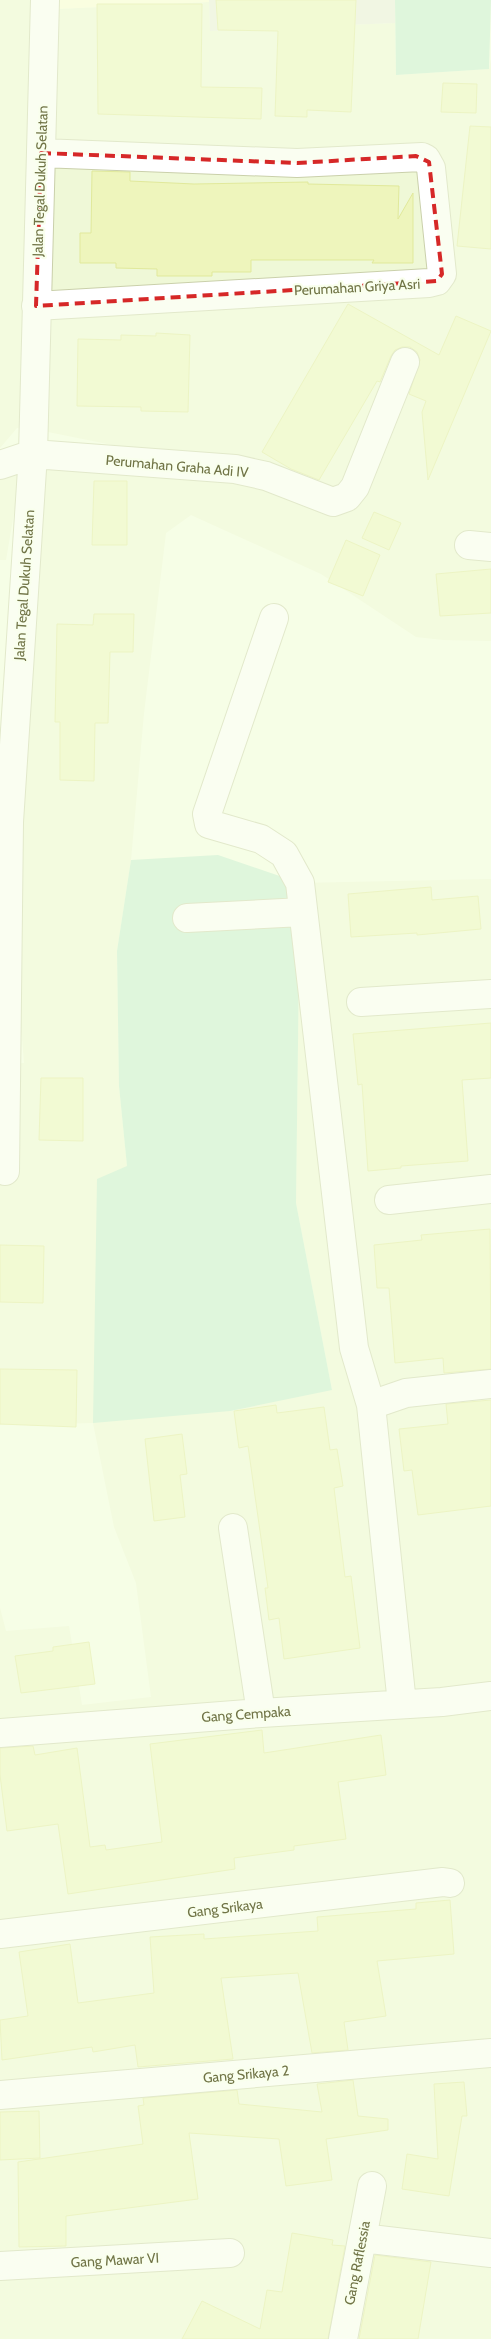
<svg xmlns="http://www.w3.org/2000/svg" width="491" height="2339" font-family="Cabin,sans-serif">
  <rect width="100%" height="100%" fill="#f6fee6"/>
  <path fill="#eff8d7" d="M 0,0 L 37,0 L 36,10 L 209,2 L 210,31 L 395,23 L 396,75 L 489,69 L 491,59 L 491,641 L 444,640 L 416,637 L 321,574 L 191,515 L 166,533 L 144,713 L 131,860 L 117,951 L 119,1086 L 127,1166 L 332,1390 L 296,1203 L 300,883 L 491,879 L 491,2339 L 0,2339 L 0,1608 L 6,1631 L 69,1626 L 82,1705 L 151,1697 L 136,1583 L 114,1527 L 93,1423 L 0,1425 L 0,1065 L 24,1063 L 0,756 L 28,755 L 20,567 L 35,458 L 237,470 L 48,432 L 34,424 L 17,428 L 0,448 Z
    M 22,466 L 6,560 L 0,560 L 0,477 Z"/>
  <path fill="#fefed9" d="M 37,0 L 209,0 L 209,2 L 35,10 Z"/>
  <path fill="#ebeee0" d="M 209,0 L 395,0 L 395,23 L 210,31 Z"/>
  <path fill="#c3edd0" d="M 395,0 L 491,0 L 489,69 L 396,75 Z
    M 218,855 L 300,883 L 296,1203 L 332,1390 L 230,1411 L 93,1423 L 97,1179 L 127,1166 L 119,1086 L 117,951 L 131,860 Z"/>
  <path fill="#eef5bc" stroke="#e1e99b" d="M 216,0 L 356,0 L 351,112 L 307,110 L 307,117 L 275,116 L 278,31 L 218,30 Z
    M 97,4 L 202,4 L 201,87 L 262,88 L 261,119 L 98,114 Z
    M 443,83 L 477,84 L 476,113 L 441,112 Z
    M 470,126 L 491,127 L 491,249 L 457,246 Z
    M 92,171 L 130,172 L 130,181 L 194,184 L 308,182 L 308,184 L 399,186 L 398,219 L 413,193 L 413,263 L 372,263 L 374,260 L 251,260 L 251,272 L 212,272 L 212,276 L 157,276 L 157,269 L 116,268 L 116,263 L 80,263 L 80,233 L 91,233 Z
    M 348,304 L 439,355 L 456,316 L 491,331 L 428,480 L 422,412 L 426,401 L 409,394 L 420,360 L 417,352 L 410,347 L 402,347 L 395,350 L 391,356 L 380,382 L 377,381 L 319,480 L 291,469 L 262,452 Z
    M 156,333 L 190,335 L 188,412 L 141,411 L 141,407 L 77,406 L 78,339 L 121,340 L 121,335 L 156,336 Z
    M 94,481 L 127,481 L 127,545 L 92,545 Z
    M 374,512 L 401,523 L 389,550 L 362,538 Z
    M 346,540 L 380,555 L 363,596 L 328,582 Z
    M 491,569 L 491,613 L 440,616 L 436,574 Z
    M 94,614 L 134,614 L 133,652 L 110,652 L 108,723 L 95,723 L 94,781 L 60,780 L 60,722 L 55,722 L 57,624 L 93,625 Z
    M 431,887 L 432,900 L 478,896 L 481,929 L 417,935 L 417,933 L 351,937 L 348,894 Z
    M 491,1023 L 491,1078 L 462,1080 L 468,1161 L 401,1166 L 401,1168 L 368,1171 L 362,1084 L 358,1085 L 353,1034 Z
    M 41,1078 L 83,1078 L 83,1141 L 39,1140 Z
    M 490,1229 L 491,1369 L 444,1373 L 443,1358 L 395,1363 L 389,1288 L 377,1288 L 374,1245 L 422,1240 L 421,1235 Z
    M 0,1245 L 44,1246 L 43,1303 L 0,1302 Z
    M 0,1369 L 77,1370 L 76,1427 L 0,1424 Z
    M 491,1400 L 491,1506 L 418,1515 L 412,1470 L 404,1471 L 399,1429 L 448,1424 L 446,1404 Z
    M 276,1405 L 277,1413 L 324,1407 L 330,1450 L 337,1449 L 343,1486 L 334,1488 L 345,1577 L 351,1576 L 360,1648 L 284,1659 L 279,1618 L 269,1620 L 265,1588 L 268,1588 L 248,1446 L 239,1448 L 234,1411 Z
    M 182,1434 L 187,1474 L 180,1475 L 185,1517 L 154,1521 L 145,1439 Z
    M 89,1642 L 95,1684 L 21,1693 L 15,1656 L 53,1651 L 53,1647 Z
    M 262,1730 L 264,1753 L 381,1735 L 386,1775 L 338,1782 L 346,1839 L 294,1846 L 294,1850 L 234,1858 L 235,1869 L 68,1894 L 58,1824 L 7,1831 L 0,1775 L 0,1748 L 33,1746 L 35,1755 L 77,1748 L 90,1847 L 105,1845 L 106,1850 L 162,1842 L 150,1744 Z
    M 450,1900 L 454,1954 L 377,1961 L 386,2016 L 344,2022 L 348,2050 L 312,2053 L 298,1973 L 221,1978 L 233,2059 L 138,2067 L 135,2045 L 93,2052 L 92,2047 L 2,2060 L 0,2020 L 28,2016 L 19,1952 L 70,1944 L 78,2003 L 154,1993 L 150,1937 L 204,1934 L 204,1939 L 318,1931 L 317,1917 L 416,1909 L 416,1903 Z
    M 353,2080 L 358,2116 L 388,2119 L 388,2130 L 326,2139 L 332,2180 L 286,2186 L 279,2139 L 189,2133 L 198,2199 L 66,2216 L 66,2246 L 19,2247 L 18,2162 L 143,2144 L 138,2106 L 144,2105 L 143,2098 L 237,2090 L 239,2104 L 322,2112 L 317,2084 Z
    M 464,2082 L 467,2116 L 462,2116 L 449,2196 L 402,2189 L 407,2154 L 438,2159 L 434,2084 Z
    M 39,2111 L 40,2158 L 0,2160 L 0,2112 Z
    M 292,2233 L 333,2240 L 332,2245 L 345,2246 L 328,2339 L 182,2339 L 202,2301 L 260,2329 L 267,2290 L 282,2292 Z
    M 375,2255 L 431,2262 L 418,2339 L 359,2339 Z"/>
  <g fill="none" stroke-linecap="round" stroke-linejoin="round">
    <g stroke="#cad0ab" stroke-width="30">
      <path id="minor" d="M 36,306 L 429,283 L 437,281 L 442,274 L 431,168 L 426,159 L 422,157 L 297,163 L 41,153
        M 0,465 L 33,454 L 235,469 L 266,476 L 333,502 L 347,497 L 355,487 L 405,362
        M 469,545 L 491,547
        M 274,618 L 207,814 L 209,824 L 261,839 L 284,854 L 300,883 L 354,1348 L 371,1405
        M 187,918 L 302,912
        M 361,1002 L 491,994
        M 5,1171 L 9,822 L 33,454 L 45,0
        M 389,1200 L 491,1189
        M 233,1528 L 261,1713
        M 402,1704 L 371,1405 L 406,1393 L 491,1384
        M 0,1733 L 261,1713 L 442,1702 L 491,1696
        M 0,1934 L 443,1882 L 450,1883
        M 0,2095 L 491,2053
        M 362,2238 L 491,2253
        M 0,2266 L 230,2253
        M 343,2339 L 372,2186"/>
    </g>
    <use href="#minor" stroke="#fff" stroke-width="28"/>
  </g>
  <path d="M0 0H491V2339H0ZM 41,153 L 297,163 L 416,156 L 429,162 L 442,274 L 437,281 L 36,306 Z" fill="#f6fee6" fill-opacity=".55" fill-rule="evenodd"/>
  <path fill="none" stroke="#d62828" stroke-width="4" stroke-dasharray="10 6" stroke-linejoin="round" d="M 41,153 L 297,163 L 416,156 L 429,162 L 442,274 L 437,281 L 36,306 Z"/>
  <g text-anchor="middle" stroke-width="4.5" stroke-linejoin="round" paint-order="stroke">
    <g font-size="14" fill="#707446" stroke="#f9ffed">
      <text transform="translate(40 181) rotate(-88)" y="5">Jalan Tegal Dukuh Selatan</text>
      <text transform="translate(357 287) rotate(-3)" y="5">Perumahan Griya Asri</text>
      <text transform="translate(177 466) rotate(5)" y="5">Perumahan Graha Adi IV</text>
      <text transform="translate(24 585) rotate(-86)" y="5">Jalan Tegal Dukuh Selatan</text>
      <text transform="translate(246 1714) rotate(-4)" y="5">Gang Cempaka</text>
      <text transform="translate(225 1908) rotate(-7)" y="5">Gang Srikaya</text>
      <text transform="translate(246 2074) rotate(-5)" y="5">Gang Srikaya 2</text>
      <text transform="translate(115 2260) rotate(-3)" y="5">Gang Mawar VI</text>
      <text transform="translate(357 2263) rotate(-79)" y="5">Gang Raflessia</text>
    </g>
  </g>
</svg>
